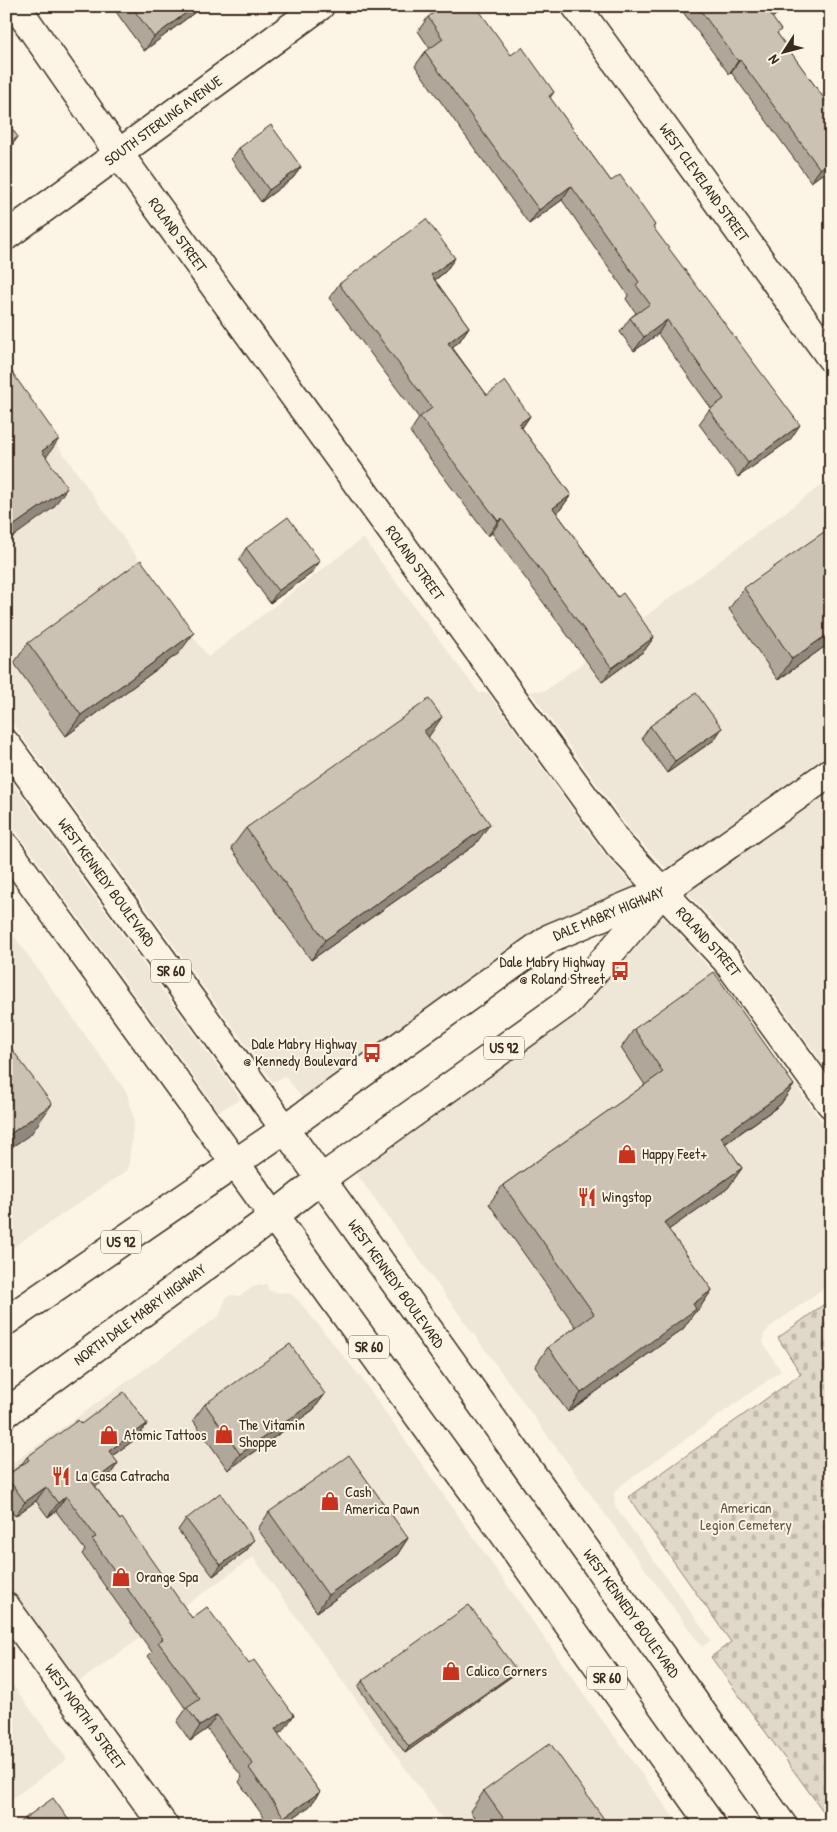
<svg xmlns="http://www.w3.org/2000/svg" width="837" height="1832" font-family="'Patrick Hand',sans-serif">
  <defs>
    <pattern id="cemetery-stones" width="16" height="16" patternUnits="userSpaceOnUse" patternTransform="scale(1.25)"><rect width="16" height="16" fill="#e0d8c8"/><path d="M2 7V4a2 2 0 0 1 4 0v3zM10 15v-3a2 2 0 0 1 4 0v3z" fill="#c1baab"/></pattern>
  </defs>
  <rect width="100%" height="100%" fill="#fcf5e5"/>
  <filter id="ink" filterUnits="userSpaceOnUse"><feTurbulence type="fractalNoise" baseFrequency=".02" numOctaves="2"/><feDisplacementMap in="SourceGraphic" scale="10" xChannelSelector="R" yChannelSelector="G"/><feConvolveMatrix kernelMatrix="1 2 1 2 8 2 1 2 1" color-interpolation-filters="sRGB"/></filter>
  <g filter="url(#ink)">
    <path fill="#eee6d6" d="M 6,373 L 208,657 L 363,538 L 479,693 L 488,693 L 605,855 L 634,886 L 542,925 L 302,1098 L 285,1076 L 273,1082 L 6,714 Z
      M 831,478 L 831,752 L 667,869 L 633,834 L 530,691 L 545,691 Z
      M 6,774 L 241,1099 L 219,1111 L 6,817 Z
      M 831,791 L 831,1074 L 741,951 L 688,893 Z
      M 663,917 L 713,972 L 831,1134 L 831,1283 L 770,1327 L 764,1334 L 763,1343 L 781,1371 L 620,1486 L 614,1493 L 615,1506 L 711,1640 L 702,1647 L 356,1173 L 577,1015 Z
      M 6,925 L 127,1093 L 134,1120 L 128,1170 L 6,1252 Z
      M 267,1284 L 268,1290 L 279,1293 L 288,1292 L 298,1300 L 362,1379 L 600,1717 L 680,1826 L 447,1826 L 253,1557 L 76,1684 L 6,1591 L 6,1468 L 219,1316 L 226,1298 L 231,1295 L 240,1296 L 253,1287 Z
      M 6,1676 L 67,1759 L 6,1803 Z"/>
    <path fill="url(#cemetery-stones)" stroke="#8e8173" d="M 831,1299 L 831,1822 L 711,1657 L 731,1642 L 628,1497 L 801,1374 L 778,1338 Z"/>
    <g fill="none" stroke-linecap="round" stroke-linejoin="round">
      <g stroke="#3b2a1e" stroke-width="31">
        <g id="street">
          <path id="s1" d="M 16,6 L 119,154 L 619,845 L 727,961 L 831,1104"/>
          <path id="s2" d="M 576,6 L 831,358"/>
          <path id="s3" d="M 6,236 L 320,6"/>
          <path id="s4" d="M 6,1607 L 164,1826"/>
        </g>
      </g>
      <g stroke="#3b2a1e" stroke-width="31">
        <g id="primary">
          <path id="s5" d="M 6,744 L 321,1179 L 783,1826"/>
          <path d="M 6,847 L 502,1531 L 712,1826"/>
          <path id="s6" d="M 6,1321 L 285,1129 L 550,938 L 663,891 L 831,772"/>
          <path id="s7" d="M 6,1413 L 274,1216 L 321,1179 L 567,1003 L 659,896"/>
        </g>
      </g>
      <use href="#street" stroke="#fcf5e5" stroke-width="28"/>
      <use href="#primary" stroke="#fcf5e5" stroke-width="28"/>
    </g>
    <path fill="#afa79a" stroke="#3b2a1e" d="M 116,6 L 203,6 L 144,51 L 114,9 Z
      M 673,6 L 788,6 L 772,18 L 778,35 L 831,108 L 831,178 L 826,171 L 811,182 L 731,72 L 729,74 L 680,8 L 676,11 Z
      M 428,17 L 511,55 L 554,92 L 550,98 L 611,181 L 655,225 L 653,228 L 790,440 L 738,477 L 699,424 L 709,410 L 711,408 L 658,334 L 634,351 L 620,332 L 630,318 L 636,313 L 626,299 L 628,295 L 562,200 L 529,224 L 415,66 L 425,52 L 430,49 L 418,31 Z
      M 239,148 L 301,167 L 293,178 L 261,202 L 231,159 Z
      M 455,258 L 445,272 L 435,280 L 469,327 L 459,342 L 452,347 L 487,395 L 530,416 L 522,428 L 571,495 L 560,510 L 556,512 L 618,597 L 654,637 L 644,651 L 602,682 L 492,533 L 488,536 L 410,432 L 419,418 L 329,298 L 339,284 Z
      M 246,548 L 312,573 L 270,603 L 239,560 Z
      M 744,588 L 831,642 L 778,680 L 729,609 Z
      M 28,643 L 179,653 L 66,736 L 14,663 Z
      M 650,726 L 722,728 L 714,740 L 667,773 L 642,738 Z
      M 428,737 L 475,845 L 311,960 L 231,848 L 246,828 Z
      M 634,1029 L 794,1085 L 780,1105 L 725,1144 L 742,1168 L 728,1188 L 668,1230 L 712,1290 L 698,1310 L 694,1313 L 683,1329 L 568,1412 L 535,1367 L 548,1347 L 576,1327 L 489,1204 L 503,1185 L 645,1085 L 621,1048 Z
      M 325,1394 L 313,1410 L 228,1470 L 193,1420 L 205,1404 Z
      M 81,1424 L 147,1424 L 137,1438 L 112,1456 L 118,1463 L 108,1478 L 95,1486 L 192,1618 L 284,1730 L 278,1734 L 320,1792 L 310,1806 L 281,1826 L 270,1826 L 239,1782 L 242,1777 L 207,1729 L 190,1741 L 177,1722 L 186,1709 L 148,1656 L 152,1652 L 82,1554 L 85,1550 L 56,1511 L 48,1517 L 36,1501 L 15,1516 L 6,1504 L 6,1476 L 21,1465 L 27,1457 Z
      M 269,1512 L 408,1538 L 397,1555 L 317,1612 L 258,1529 Z
      M 186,1519 L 254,1540 L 246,1551 L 213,1576 L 178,1530 Z
      M 517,1671 L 512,1676 L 405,1753 L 358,1687 L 362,1681 Z
      M 484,1791 L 609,1826 L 480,1826 L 470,1811 Z"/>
    <path fill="#8f887d" stroke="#3b2a1e" d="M 195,6 L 203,6 L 144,51 L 154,37 Z
      M 780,6 L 788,6 L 761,26 L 770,14 Z
      M 740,60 L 731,72 L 729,74 L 738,61 Z
      M 18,137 L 8,151 L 6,153 L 6,146 Z
      M 831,162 L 831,165 L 826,171 L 811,182 L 820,169 Z
      M 301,167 L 293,178 L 261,202 L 269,190 Z
      M 571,186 L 562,200 L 529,224 L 539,210 Z
      M 455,258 L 445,272 L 421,290 L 431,275 Z
      M 667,320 L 658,334 L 634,351 L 644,337 Z
      M 469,327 L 459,342 L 438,357 L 448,343 Z
      M 530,416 L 520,430 L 519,424 Z
      M 800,425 L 790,440 L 738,477 L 748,463 Z
      M 59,439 L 45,459 L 42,451 Z
      M 67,488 L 53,508 L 6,542 L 6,531 Z
      M 571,495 L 560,510 L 543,522 L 553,508 Z
      M 502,518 L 492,533 L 488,536 L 498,521 Z
      M 320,561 L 312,573 L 270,603 L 278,591 Z
      M 831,632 L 831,642 L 778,680 L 792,659 Z
      M 194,633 L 179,653 L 66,736 L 81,715 Z
      M 654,637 L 644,651 L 602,682 L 612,668 Z
      M 442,717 L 428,738 L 424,731 Z
      M 722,728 L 714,740 L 667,773 L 675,761 Z
      M 490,824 L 475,845 L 311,960 L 325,940 Z
      M 794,1085 L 780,1105 L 707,1156 L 721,1137 Z
      M 52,1104 L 31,1134 L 6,1151 L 6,1137 Z
      M 742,1168 L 728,1188 L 650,1243 L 664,1223 Z
      M 712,1290 L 698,1310 L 694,1313 L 683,1329 L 568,1412 L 581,1393 L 693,1304 Z
      M 325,1394 L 313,1410 L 228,1470 L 240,1454 Z
      M 147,1424 L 137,1438 L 99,1465 L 109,1451 Z
      M 118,1463 L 108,1478 L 82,1496 L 92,1482 Z
      M 46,1487 L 36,1501 L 15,1516 L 25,1502 Z
      M 66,1496 L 56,1511 L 48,1517 L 58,1503 Z
      M 408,1538 L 397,1555 L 317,1612 L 328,1595 Z
      M 254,1540 L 246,1551 L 213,1576 L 221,1565 Z
      M 517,1671 L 512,1676 L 405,1753 L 409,1747 Z
      M 217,1715 L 207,1729 L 190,1741 L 200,1726 Z
      M 294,1715 L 284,1730 L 265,1743 L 275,1729 Z
      M 320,1792 L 310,1806 L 281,1826 L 278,1826 L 284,1817 Z"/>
    <path fill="#ccc2b3" stroke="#3b2a1e" d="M 131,6 L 195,6 L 154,37 Z
      M 443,6 L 476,6 L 511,55 L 522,47 L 554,92 L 549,96 L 611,181 L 620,175 L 655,225 L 653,227 L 800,425 L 748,463 L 709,410 L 724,399 L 667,320 L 644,337 L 630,318 L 650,304 L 636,285 L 639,282 L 571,186 L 539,210 L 425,52 L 443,39 L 428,17 Z
      M 697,6 L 780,6 L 770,14 L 781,30 L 777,33 L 831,108 L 831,162 L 820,169 L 740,60 L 738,61 Z
      M 6,121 L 18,137 L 6,146 Z
      M 271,125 L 301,167 L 269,190 L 239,148 Z
      M 426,219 L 455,258 L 431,275 L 469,327 L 448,343 L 487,395 L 505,381 L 530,416 L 519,424 L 571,495 L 553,508 L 618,597 L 623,593 L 654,637 L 612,668 L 502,518 L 498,521 L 420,417 L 432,408 L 339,284 Z
      M 7,365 L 59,439 L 42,451 L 67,488 L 6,531 L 6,366 Z
      M 288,517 L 320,561 L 278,591 L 246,548 Z
      M 831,527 L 831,632 L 792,659 L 744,588 Z
      M 141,560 L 194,633 L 81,715 L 28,643 Z
      M 696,693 L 722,728 L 675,761 L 650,726 Z
      M 429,699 L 442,717 L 424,731 L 490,824 L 325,940 L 246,828 Z
      M 714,972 L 794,1085 L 721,1137 L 742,1168 L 664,1223 L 712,1290 L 693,1304 L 696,1309 L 581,1393 L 548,1347 L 594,1314 L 503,1185 L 663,1072 L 634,1029 Z
      M 6,1041 L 52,1104 L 6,1137 Z
      M 290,1344 L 325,1394 L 240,1454 L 205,1404 Z
      M 124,1392 L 147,1424 L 109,1451 L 118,1463 L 92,1482 L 120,1520 L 122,1518 L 192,1618 L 207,1607 L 249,1664 L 254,1660 L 294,1715 L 275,1729 L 320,1792 L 284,1817 L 249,1768 L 253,1764 L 217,1715 L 200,1726 L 187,1708 L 200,1699 L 158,1642 L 163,1639 L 92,1539 L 96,1537 L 66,1496 L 58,1503 L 46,1487 L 25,1502 L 6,1476 L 29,1460 L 27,1457 L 78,1420 L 81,1424 Z
      M 349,1455 L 408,1538 L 328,1595 L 269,1512 Z
      M 220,1493 L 254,1540 L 221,1565 L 186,1519 Z
      M 469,1605 L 517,1671 L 409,1747 L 362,1681 Z
      M 550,1743 L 609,1826 L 509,1826 L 484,1791 Z
      M 53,1798 L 73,1826 L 18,1826 L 17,1824 Z"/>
  </g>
  <defs>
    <g id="bus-bare" transform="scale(1.5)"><path d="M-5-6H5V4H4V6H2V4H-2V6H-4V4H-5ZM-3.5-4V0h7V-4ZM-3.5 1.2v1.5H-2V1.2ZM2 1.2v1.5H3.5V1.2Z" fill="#c8321e" stroke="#fcf5e5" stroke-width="2.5" paint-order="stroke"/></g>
    <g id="shop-bare" transform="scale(1.5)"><path d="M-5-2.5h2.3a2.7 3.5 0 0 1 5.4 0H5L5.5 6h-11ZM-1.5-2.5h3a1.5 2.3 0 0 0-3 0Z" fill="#c8321e" stroke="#fcf5e5" stroke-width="2.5" paint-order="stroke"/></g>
    <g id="restaurant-bare" transform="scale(1.5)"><path d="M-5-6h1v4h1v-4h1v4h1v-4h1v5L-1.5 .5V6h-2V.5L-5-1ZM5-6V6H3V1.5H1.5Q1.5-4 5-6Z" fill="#c8321e" stroke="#fcf5e5" stroke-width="2.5" paint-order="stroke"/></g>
  </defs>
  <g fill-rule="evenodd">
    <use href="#bus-bare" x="620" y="971"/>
    <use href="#bus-bare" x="372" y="1053"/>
    <use href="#shop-bare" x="627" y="1154"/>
    <use href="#restaurant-bare" x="587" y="1197"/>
    <use href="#shop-bare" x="224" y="1434"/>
    <use href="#shop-bare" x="109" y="1435"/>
    <use href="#restaurant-bare" x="61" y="1476"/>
    <use href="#shop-bare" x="330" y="1501"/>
    <use href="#shop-bare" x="121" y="1577"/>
    <use href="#shop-bare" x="451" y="1671"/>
  </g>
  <g text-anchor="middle" stroke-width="4" stroke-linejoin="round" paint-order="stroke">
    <g fill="#fcf5e5" stroke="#75675a" stroke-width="1">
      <rect x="151" y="959.5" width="40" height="23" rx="4"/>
      <rect x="484" y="1036.5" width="40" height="23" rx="4"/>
      <rect x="101" y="1230.5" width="40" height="23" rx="4"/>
      <rect x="349" y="1335.5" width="40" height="23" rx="4"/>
      <rect x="587" y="1666.5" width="40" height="23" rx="4"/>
    </g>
    <g font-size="14" font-weight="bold" fill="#3b2a1e">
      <text x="171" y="976">SR 60</text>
      <text x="504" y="1053">US 92</text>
      <text x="121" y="1247">US 92</text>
      <text x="369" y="1352">SR 60</text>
      <text x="607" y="1683">SR 60</text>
    </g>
    <g font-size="15" fill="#3b2a1e" stroke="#fcf5e5">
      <text dy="5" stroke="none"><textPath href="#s3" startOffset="195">SOUTH STERLING AVENUE</textPath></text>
      <text dy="5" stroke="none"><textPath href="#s2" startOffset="218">WEST CLEVELAND STREET</textPath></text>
      <text dy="5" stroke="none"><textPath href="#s1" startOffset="280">ROLAND STREET</textPath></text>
      <text dy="5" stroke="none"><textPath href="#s1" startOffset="685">ROLAND STREET</textPath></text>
      <text dy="5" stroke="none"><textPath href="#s5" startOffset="171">WEST KENNEDY BOULEVARD</textPath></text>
      <text dy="5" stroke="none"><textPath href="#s6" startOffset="729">DALE MABRY HIGHWAY</textPath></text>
      <text dy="5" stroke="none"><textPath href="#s1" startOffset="1165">ROLAND STREET</textPath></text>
      <text dy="5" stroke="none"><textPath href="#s5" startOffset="666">WEST KENNEDY BOULEVARD</textPath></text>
      <text dy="5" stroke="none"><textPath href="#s7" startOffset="166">NORTH DALE MABRY HIGHWAY</textPath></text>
      <text dy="5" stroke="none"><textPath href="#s5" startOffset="1071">WEST KENNEDY BOULEVARD</textPath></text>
      <text dy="5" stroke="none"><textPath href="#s4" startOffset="135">WEST NORTH A STREET</textPath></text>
    </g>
    <g font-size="15" fill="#3b2a1e" stroke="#fcf5e5" text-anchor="start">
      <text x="605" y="967" text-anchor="end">Dale Mabry Highway<tspan x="605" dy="17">@ Roland Street</tspan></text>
      <text x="357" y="1049" text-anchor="end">Dale Mabry Highway<tspan x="357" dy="17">@ Kennedy Boulevard</tspan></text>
      <text x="642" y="1159">Happy Feet+</text>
      <text x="602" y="1202">Wingstop</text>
      <text x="239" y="1430">The Vitamin<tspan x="239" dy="17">Shoppe</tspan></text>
      <text x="124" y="1440">Atomic Tattoos</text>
      <text x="76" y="1481">La Casa Catracha</text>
      <text x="345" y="1497">Cash<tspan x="345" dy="17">America Pawn</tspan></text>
      <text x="136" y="1582">Orange Spa</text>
      <text x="466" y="1676">Calico Corners</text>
    </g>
    <g font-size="15" fill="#645648" stroke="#fcf5e5">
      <text x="746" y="1513">American<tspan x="746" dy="17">Legion Cemetery</tspan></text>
    </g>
  </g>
  <rect width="837" height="1832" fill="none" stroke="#fcf5e5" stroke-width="25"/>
  <rect x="12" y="12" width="812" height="1807" fill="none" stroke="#3b2a1e" stroke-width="2" filter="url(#ink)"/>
  <g transform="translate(784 52) rotate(234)" stroke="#fcf5e5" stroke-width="4" paint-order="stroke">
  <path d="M0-4L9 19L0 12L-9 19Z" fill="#3b2a1e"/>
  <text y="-8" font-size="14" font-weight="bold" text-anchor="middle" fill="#3b2a1e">N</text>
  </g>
</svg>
